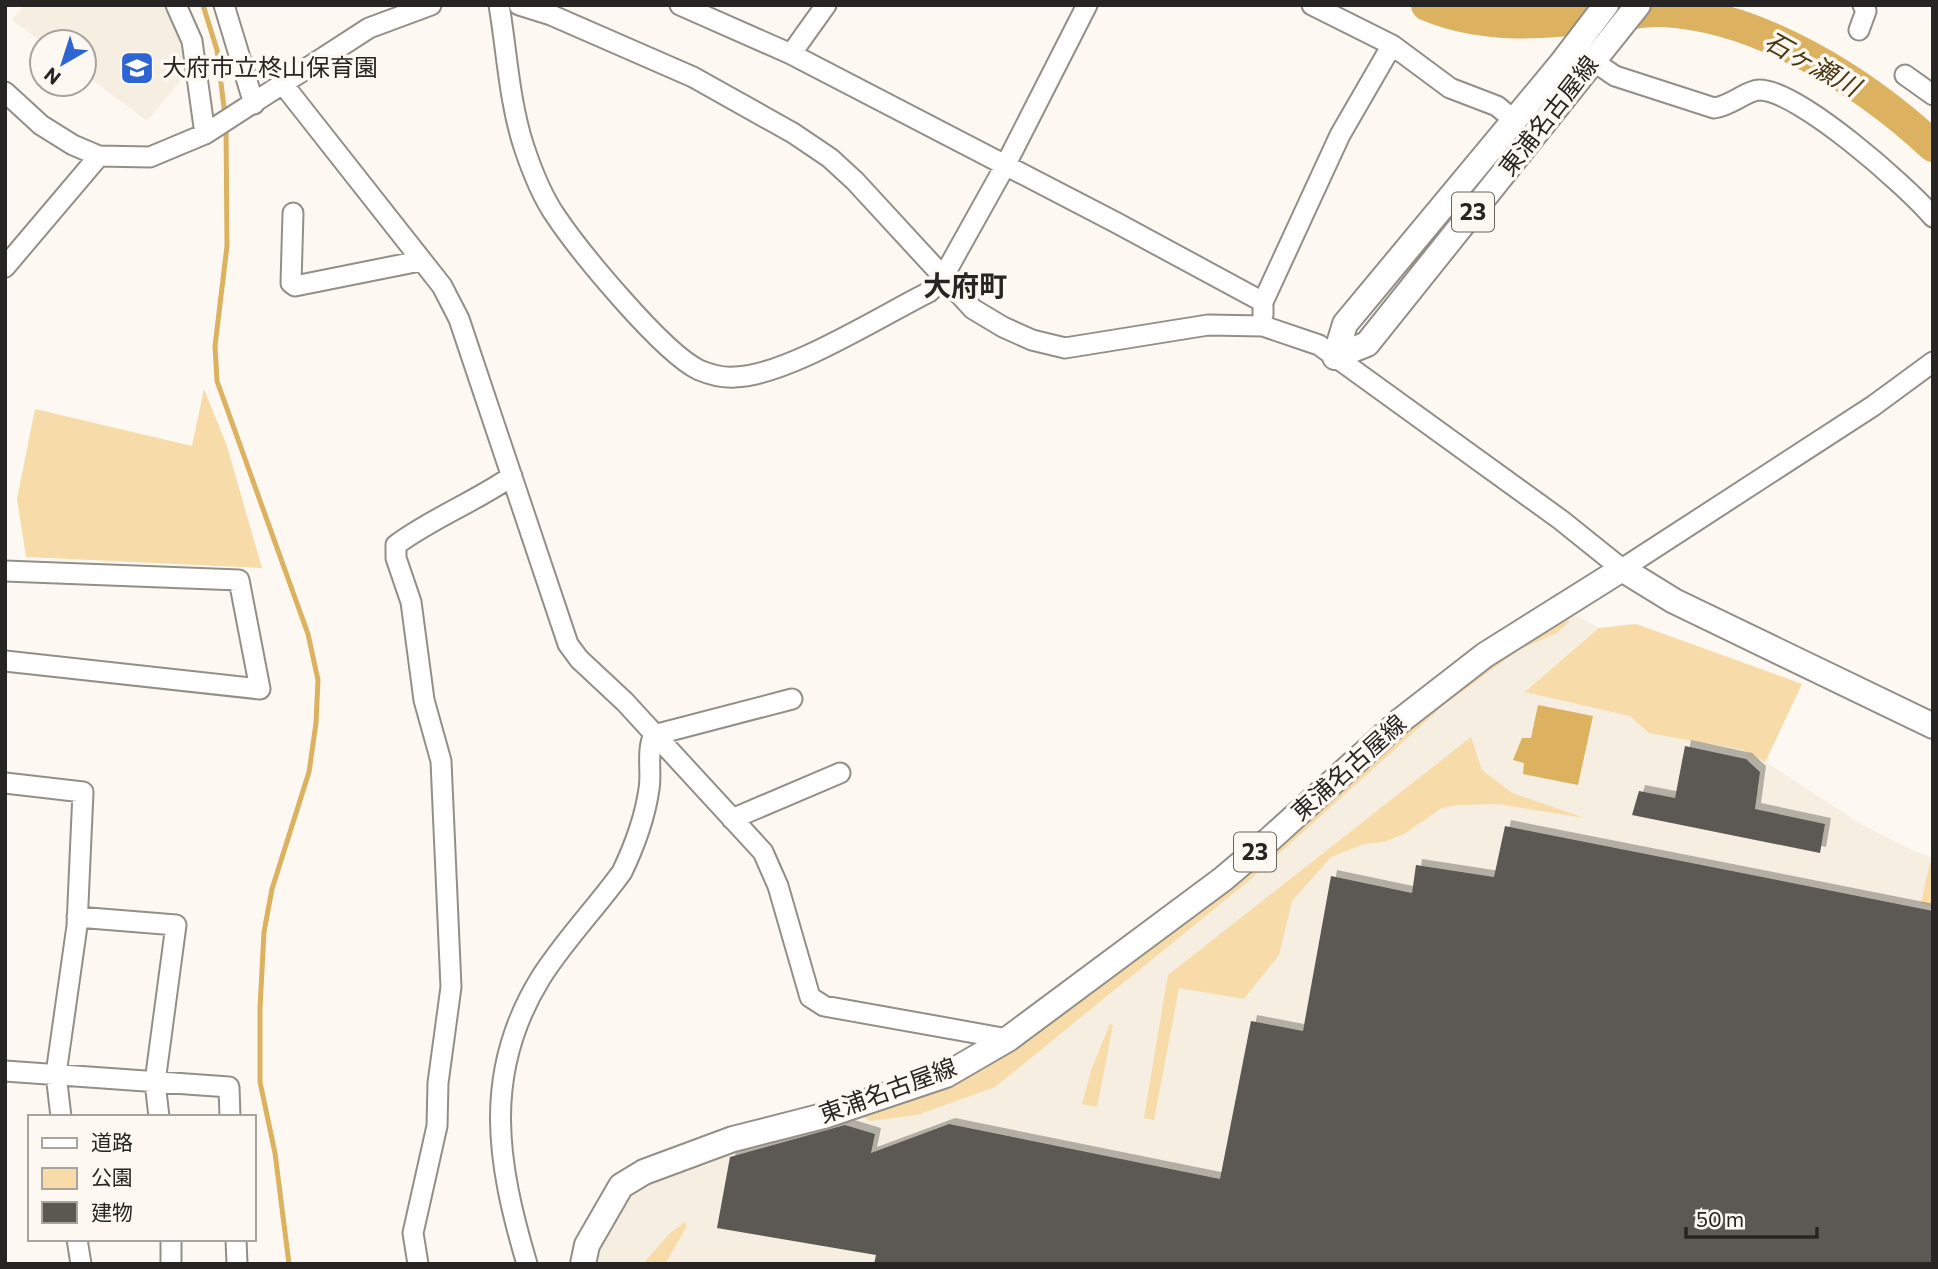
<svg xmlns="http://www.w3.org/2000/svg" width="1938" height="1269" font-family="Commissioner,'Noto Sans JP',sans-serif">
  <defs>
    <filter id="shadow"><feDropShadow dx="6" dy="-6" stdDeviation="0" flood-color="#0004"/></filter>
  </defs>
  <rect width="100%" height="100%" fill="#fdf9f2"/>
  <path fill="#f6eee1" d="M 24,5 L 170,5 L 195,63 L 147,121 L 84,74 L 84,42 L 42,42 L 12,20 Z
    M 1571,613 L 1599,628 L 1636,624 L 1802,684 L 1766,762 L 1859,823 L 1916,852 L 1933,857 L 1933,1264 L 596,1264 L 604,1237 L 625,1202 L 651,1184 L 738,1150 L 948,1085 L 1491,663 Z"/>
  <path fill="#f7dba9" d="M 204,389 L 227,446 L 262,568 L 26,557 L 17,499 L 35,409 L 192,446 Z
    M 1560,619 L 1570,621 L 1557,633 L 1520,649 L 1445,704 L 1251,879 L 995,1087 L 917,1115 L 870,1121 L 858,1113 L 923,1092 L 1438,701 Z
    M 1636,624 L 1802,684 L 1765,762 L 1744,750 L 1649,733 L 1630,716 L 1525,692 L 1599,628 Z
    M 1471,737 L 1482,770 L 1512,793 L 1585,818 L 1498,804 L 1458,805 L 1442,808 L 1404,834 L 1384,842 L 1364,844 L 1331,857 L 1292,901 L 1279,955 L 1244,999 L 1179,988 L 1154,1120 L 1144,1118 L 1168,975 Z
    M 1930,863 L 1933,864 L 1933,906 L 1921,903 Z
    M 1110,1024 L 1113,1025 L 1097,1107 L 1082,1104 L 1092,1068 Z
    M 685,1222 L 687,1226 L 665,1264 L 643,1264 L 669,1234 Z"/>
  <path fill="#dcb15f" d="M 1538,705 L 1593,716 L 1578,785 L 1523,774 L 1524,763 L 1513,760 L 1522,738 L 1531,738 Z"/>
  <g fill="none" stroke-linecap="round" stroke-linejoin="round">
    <path stroke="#dcb15f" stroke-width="5" d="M 203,5 L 217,50 L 225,116
      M 226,125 L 227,246 L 215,346 L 217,381 L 308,634 L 318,680 L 316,723 L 309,772 L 272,889 L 264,932 L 260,1008 L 260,1082 L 275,1153 L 289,1264"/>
    <path stroke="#dcb15f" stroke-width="32" d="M 1427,5 C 1487,30 1546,23 1610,16 C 1627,14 1645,10 1662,11 C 1759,15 1864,82 1933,146"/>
  </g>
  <path fill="#5b5852" filter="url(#shadow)" d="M 1685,746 L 1746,759 L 1760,772 L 1755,809 L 1825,824 L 1820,853 L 1632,815 L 1639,791 L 1675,798 Z
    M 1505,826 L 1933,911 L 1933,1264 L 874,1264 L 876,1255 L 717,1228 L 730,1157 L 845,1125 L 875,1134 L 871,1153 L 949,1124 L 1220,1179 L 1251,1021 L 1303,1031 L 1331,876 L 1412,893 L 1416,865 L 1494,877 Z"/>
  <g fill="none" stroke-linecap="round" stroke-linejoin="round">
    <g stroke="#928f89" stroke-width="23">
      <path id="minor" d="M 176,5 L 192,41 L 205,134
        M 224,5 L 254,104
        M 499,5 C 507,52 509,101 524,147 C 531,168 542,196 555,215 C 579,251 662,352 699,370 C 711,375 723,378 735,377 C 786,376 881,316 929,292 L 942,279 L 1005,166 L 1087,5
        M 519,5 L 551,15 L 693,77 L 793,133 L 830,158 L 855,181 L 973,309 L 1003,327 L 1032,340 L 1065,348 L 1208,325 L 1263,326 L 1319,345 L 1561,520 L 1622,569 L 1873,406 L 1933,362
        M 680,5 L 791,54 L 1115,222 L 1263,302
        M 1312,5 L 1392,45 L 1450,88 L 1497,106 L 1514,120
        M 1859,30 L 1866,11 L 1863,5
        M 791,54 L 826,5
        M 1593,61 L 1615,76 L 1714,108 C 1733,105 1745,91 1759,90 C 1797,89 1907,186 1933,217
        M 1905,75 L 1933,95
        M 282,83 L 442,286 L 459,319 L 568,644 L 579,659 L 625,702 L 763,852 L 778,886 L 810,997 L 824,1006 L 1008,1039
        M 5,92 L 41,125 L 73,145 L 99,156 L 150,157 L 205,134 L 369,28 L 431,5
        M 293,213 L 291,283 L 295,286 L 420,261
        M 5,267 L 99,156
        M 1263,315 L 1263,302 L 1340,135 L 1392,45
        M 5,571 L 239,580 L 260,689 L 5,661
        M 654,735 L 792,699
        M 5,783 L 83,792 L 77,926 L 56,1074 L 61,1117
        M 732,819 L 840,773
        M 77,917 L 176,925 L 155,1082 L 159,1117
        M 5,1071 L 229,1087 L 230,1117
        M 77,1239 L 81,1264
        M 236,1239 L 237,1264
        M 171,1264 L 171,1239
        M 418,1264 L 413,1233 L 437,1126 L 438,1083 L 451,987 L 441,761 L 424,700 L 411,602 L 396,558 L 396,545 C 432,518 475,502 512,476
        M 527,1264 C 497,1163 482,1074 540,979 C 563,942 596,908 622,872 C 634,847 645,817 649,789 C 652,772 646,750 654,735"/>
    </g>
    <g stroke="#928f89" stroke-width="28">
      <path id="major" d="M 1335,357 L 1367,344 L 1638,5
        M 1335,357 L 1345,324 L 1561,64 L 1606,5
        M 583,1264 L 587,1245 L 621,1186 L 644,1172 L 733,1139 L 827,1115 L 946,1075 L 1008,1039 L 1223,879 L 1269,840 L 1400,721 L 1485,655 L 1622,569 L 1674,601 L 1933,726"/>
    </g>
    <use href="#minor" stroke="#fff" stroke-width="19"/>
    <use href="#major" stroke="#fff" stroke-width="24"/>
  </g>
  <defs>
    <g id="school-square" transform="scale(1.75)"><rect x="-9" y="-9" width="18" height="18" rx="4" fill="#2d65d3" stroke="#fdf9f2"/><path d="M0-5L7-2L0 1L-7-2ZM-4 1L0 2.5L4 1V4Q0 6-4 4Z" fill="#fff"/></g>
  </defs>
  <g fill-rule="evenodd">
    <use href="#school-square" x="137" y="68"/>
  </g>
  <g text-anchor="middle" stroke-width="7" stroke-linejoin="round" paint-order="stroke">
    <g fill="#fdf9f2" stroke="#676561" stroke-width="2">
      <rect x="1452" y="192.5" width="42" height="39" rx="5"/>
      <rect x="1234" y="832.5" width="42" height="39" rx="5"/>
    </g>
    <g font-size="23" font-weight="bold" fill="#272523">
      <text x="1473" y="220">23</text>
      <text x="1255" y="860">23</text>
    </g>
    <g font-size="24" fill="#272523" stroke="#fdf9f2" text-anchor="start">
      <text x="162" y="76">大府市立柊山保育園</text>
    </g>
    <g font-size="24" fill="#272523" stroke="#fdf9f2">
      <text transform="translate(1549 116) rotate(-52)" y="8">東浦名古屋線</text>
      <text transform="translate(1349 768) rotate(-42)" y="8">東浦名古屋線</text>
      <text transform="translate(888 1091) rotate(-20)" y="8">東浦名古屋線</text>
    </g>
    <g font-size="26" font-style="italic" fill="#4a3814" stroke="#fdf9f2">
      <text transform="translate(1812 64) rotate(29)" y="9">石ヶ瀬川</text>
    </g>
    <g font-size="28" font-weight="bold" fill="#272523" stroke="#fdf9f2">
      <text x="965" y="296">大府町</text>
    </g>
  </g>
  <rect width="1938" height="1269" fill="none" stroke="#272523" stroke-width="14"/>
  <rect x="28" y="1115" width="228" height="126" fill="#fdf9f2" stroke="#a7a49f" stroke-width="2"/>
  <rect x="42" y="1138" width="35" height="10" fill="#ffffff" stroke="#a7a49f" stroke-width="2"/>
  <text x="91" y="1150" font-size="21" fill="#272523">道路</text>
  <rect x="42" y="1168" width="35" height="21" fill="#f7dba9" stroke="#a7a49f" stroke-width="2"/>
  <text x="91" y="1185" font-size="21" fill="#272523">公園</text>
  <rect x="42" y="1202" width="35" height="21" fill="#5b5852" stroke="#a7a49f" stroke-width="2"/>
  <text x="91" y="1220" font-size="21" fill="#272523">建物</text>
  <g transform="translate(63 63) rotate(219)"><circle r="33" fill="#fdf9f2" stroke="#a7a49f" stroke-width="2"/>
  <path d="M0-5L12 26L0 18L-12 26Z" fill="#2d65d3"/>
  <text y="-10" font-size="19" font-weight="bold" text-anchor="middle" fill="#272523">N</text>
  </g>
  <path d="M1686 1227v10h131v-10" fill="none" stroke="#272523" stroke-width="3.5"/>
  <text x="1696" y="1227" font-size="21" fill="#272523" stroke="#fdf9f2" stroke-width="5" paint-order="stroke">50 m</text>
</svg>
